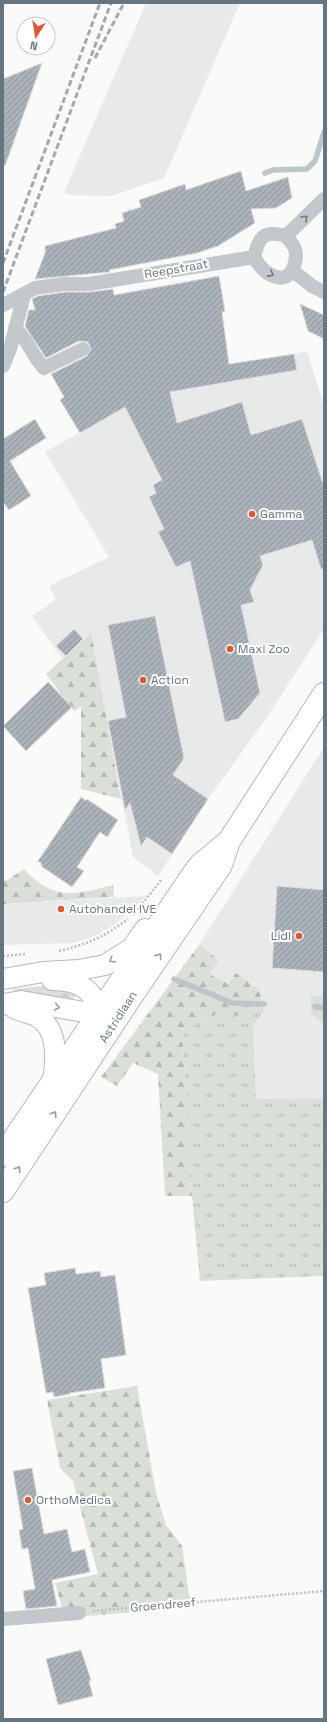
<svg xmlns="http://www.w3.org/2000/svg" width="327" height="1722" font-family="'Space Grotesk',sans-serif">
  <defs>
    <pattern id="grass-tufts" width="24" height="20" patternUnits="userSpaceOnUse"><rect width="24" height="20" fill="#dadfd7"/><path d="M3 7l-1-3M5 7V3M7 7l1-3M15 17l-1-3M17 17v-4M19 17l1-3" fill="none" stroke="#b4b9b4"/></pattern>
    <pattern id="forest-firs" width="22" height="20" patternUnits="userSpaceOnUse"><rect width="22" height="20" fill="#dadfd7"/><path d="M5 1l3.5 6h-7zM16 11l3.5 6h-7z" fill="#b4b9b4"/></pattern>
    <pattern id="building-hatch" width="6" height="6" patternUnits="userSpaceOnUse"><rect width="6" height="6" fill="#aab3b9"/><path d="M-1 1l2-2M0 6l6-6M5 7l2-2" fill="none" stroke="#8e969c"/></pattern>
  </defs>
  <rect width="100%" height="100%" fill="#fafaf8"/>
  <path fill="#e8e9e9" d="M 146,3 L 240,3 L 164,178 L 111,196 L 71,195 L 64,192 Z
    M 307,351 L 324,406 L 324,629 L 265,720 L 208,799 L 158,876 L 133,857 L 90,633 L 62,659 L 32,616 L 56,599 L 49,586 L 109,557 L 45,452 L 125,407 L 152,396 L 297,370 L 294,354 Z
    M 324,747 L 324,996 L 311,996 L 311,1014 L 324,1024 L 324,1098 L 256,1099 L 253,1025 L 236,973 L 228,984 L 210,974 L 219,960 L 199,945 Z
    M 147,896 L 114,925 L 97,935 L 73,943 L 3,945 L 3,904 Z"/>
  <path fill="url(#grass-tufts)" d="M 58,985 L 78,992 L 69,1003 L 21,994 L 11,989 Z
    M 311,996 L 324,996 L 324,1024 L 311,1014 Z
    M 264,1011 L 253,1025 L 256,1099 L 324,1098 L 324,1276 L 200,1281 L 192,1196 L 182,1030 L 217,1014 L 227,1017 Z"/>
  <path fill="url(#forest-firs)" d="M 91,633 L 121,799 L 81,789 L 81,706 L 74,711 L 46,674 Z
    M 24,869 C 53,901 75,895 113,885 L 114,897 L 3,904 L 3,878 L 6,881 Z
    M 199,945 L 219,960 L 210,974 L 228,984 L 236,973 L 259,990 L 264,1011 L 227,1017 L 217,1014 L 182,1030 L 192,1196 L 165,1196 L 158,1074 L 133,1063 L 117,1086 L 101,1077 Z
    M 137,1386 L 156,1493 L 166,1525 L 182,1546 L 191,1607 L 65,1618 L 55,1583 L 98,1574 L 73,1481 L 60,1468 L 47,1400 Z"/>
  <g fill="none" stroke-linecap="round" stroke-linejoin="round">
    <path stroke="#bbc7cb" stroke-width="5.5" d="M 265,173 L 273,170 L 307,169 L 315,161 L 324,132
      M 174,979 L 232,1003 L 264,1004
      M 315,1007 L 324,1008"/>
  </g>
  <path fill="url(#building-hatch)" stroke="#dcdcda" d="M 42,63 L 5,166 L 3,165 L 3,79 Z
    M 241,171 L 246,191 L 288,177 L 292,198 L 276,208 L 251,209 L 255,223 L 218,246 L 197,253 L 109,270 L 110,272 L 35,279 L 45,253 L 45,246 L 116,228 L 115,224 L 124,221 L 122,213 L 141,207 L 139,200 L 185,184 L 186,190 Z
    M 219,276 L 225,311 L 222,312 L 229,364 L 294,354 L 297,370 L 170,392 L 177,423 L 242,402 L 251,435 L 302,419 L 324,487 L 324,569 L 321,569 L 312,540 L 260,556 L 263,565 L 250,590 L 254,602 L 241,605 L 260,693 L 238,719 L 225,722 L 190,561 L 176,567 L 158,532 L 164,529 L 149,497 L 156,493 L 153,485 L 162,480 L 125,407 L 80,433 L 60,400 L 64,397 L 51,374 L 87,356 L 91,349 L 88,342 L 79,341 L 46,358 L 25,326 L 29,310 L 35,310 L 32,299 L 38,296 L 65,292 L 90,292 L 113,289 L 114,295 Z
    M 300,304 L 324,315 L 324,339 L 308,331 Z
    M 35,419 L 46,438 L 10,461 L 31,496 L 9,510 L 3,502 L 3,439 Z
    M 155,616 L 184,758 L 173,775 L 208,799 L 172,854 L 147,837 L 141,846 L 130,803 L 125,810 L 108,721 L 126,717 L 108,625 Z
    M 74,629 L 83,639 L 66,656 L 56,646 Z
    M 48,682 L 72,707 L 26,751 L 3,726 Z
    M 81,797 L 86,801 L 87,799 L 118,820 L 107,837 L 100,832 L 77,867 L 84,871 L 72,887 L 41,866 L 42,864 L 38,861 Z
    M 277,886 L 324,890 L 324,972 L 272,968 Z
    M 75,1268 L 76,1274 L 100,1271 L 101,1277 L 115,1275 L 126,1355 L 101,1359 L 105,1388 L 70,1393 L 70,1394 L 54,1397 L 53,1392 L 46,1393 L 28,1288 L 46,1285 L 44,1273 Z
    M 32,1468 L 44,1534 L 67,1529 L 72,1552 L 85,1549 L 90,1572 L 52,1580 L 57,1606 L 26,1609 L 23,1591 L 35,1589 L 28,1548 L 22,1549 L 19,1530 L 23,1529 L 13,1471 Z
    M 81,1650 L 91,1680 L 89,1681 L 93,1696 L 58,1705 L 46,1659 Z"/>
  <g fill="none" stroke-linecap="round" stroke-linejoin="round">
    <g stroke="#b3babf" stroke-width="22">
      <path id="secondary" d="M 3,979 L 43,972 L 79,970 L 105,965 L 132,948 L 145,929
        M 52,980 C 84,980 101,994 97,1027
        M 3,1004 L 21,1001 L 84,1012 L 112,1012
        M 14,1008 C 22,1012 30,1013 38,1017 C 59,1030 56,1060 53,1081"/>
    </g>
    <g stroke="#b5babe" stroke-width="24">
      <path id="primary" d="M 3,1155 L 194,873 L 200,865 L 229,841
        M 3,1191 L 129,1000 L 221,865 L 229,841 L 324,694"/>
    </g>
    <path stroke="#bbbfc2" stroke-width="2.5" stroke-dasharray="2 2" stroke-linecap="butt" d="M 135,913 L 162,879
      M 59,951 C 88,944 104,937 128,919
      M 3,956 L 26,954
      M 93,1611 L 324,1591"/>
    <path stroke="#c3c8cc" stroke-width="14" d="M 286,236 L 324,199
      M 254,257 C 259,266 266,275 277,277 C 292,282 298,260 295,249 C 293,244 289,240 286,236
      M 254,257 C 259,236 264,230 286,236
      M 293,271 L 312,286 L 324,292
      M 3,305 L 35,288 L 64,284 L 89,284 L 254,257
      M 15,328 C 28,339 32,356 44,368 L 83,349
      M 3,366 L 10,349 L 24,295
      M 3,1619 L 79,1613"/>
    <use href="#secondary" stroke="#fff" stroke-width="20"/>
    <use href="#primary" stroke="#fff" stroke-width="22"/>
    <path stroke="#a2aab0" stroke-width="3" stroke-dasharray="6 3" stroke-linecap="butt" d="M 95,58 L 124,3
      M 3,263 L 100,3
      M 3,292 L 111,3"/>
  </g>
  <defs><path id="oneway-chevron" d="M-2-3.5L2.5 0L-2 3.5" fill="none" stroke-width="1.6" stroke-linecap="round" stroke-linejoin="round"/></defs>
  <g stroke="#6a7a87">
    <use href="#oneway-chevron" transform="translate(305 218) rotate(-44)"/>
    <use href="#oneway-chevron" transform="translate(271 274) rotate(29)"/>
  </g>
  <g stroke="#939fa8">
    <use href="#oneway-chevron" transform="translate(159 956) rotate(-55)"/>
    <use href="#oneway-chevron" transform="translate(112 960) rotate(149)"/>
    <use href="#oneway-chevron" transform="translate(57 1007) rotate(10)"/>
    <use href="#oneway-chevron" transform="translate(54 1114) rotate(-57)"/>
    <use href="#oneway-chevron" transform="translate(18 1169) rotate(-56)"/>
  </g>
  <g fill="#e4572e" stroke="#fff" stroke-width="1.5">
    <circle cx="252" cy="514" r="4"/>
    <circle cx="230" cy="649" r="4"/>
    <circle cx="143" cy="680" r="4"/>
    <circle cx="61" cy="909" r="4"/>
    <circle cx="299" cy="936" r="4"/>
    <circle cx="28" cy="1500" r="4"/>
  </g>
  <g text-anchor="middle" stroke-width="4" stroke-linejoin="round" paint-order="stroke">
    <g font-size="12" fill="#657683" stroke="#fff">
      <text transform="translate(176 269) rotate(-10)" y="4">Reepstraat</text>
      <text transform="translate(118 1017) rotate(-57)" y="4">Astridlaan</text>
      <text transform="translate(163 1605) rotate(-5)" y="4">Groendreef</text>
    </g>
    <g font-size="12" fill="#657683" stroke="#fff" text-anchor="start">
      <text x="260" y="518">Gamma</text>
      <text x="238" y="653">Maxi Zoo</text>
      <text x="151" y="684">Action</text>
      <text x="69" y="913">Autohandel IVE</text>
      <text x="291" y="940" text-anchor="end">Lidl</text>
      <text x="36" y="1504">OrthoMedica</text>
    </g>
  </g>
  <rect width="327" height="1722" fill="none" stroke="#657683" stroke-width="8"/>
  <g transform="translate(36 36) rotate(192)"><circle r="19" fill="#ffffff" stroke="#c1c8cd"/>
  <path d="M0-3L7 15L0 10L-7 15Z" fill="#e4572e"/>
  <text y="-6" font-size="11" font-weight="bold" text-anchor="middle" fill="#657683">N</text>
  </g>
</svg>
